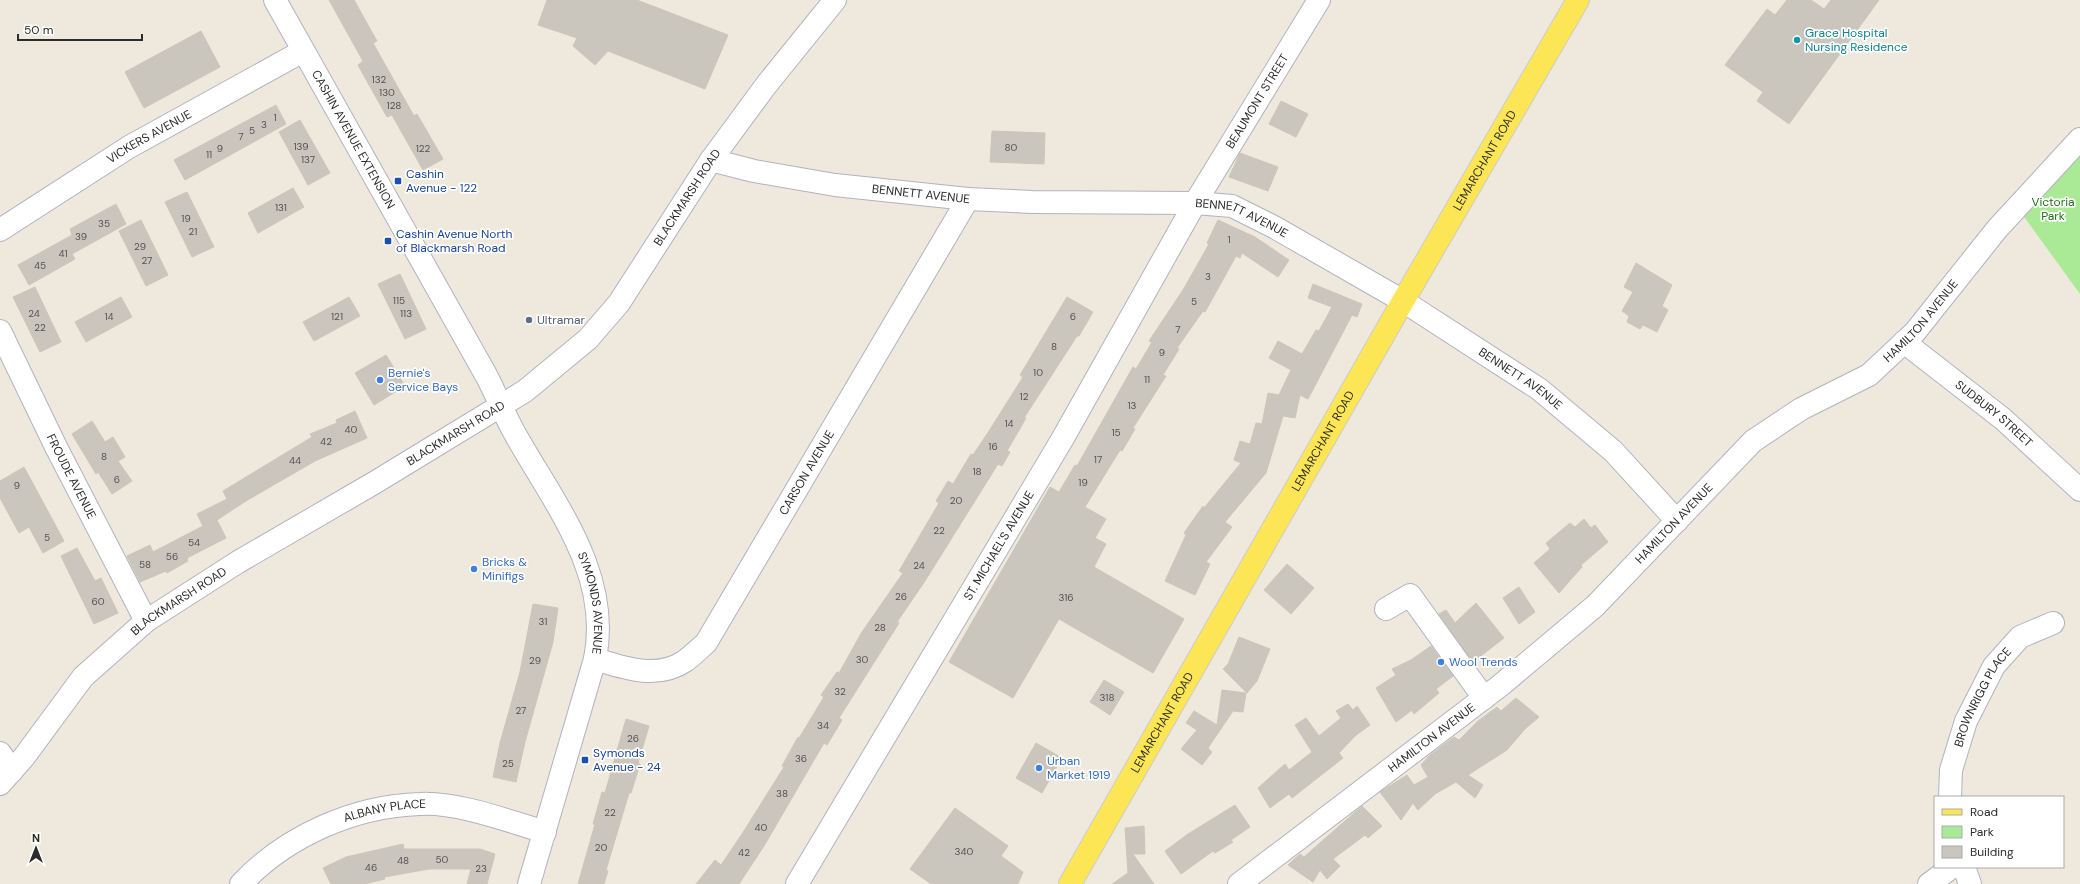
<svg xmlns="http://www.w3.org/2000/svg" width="2080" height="884" font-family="'DM Sans',sans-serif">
  <rect width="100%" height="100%" fill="#efe9dd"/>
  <path fill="#aaea96" d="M 2080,139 L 2080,294 L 2017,207 Z"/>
  <path fill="#cac6bd" stroke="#cbc6b7" d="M 329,0 L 354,0 L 377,41 L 373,43 L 414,116 L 417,114 L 443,159 L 423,170 L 392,115 L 387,117 L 358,65 L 363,61 Z
    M 547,0 L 637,0 L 728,35 L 705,89 L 608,51 L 595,65 L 573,46 L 577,38 L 538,25 Z
    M 1787,0 L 1811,0 L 1824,9 L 1831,0 L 1879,0 L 1789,124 L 1757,101 L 1763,92 L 1725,65 L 1767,9 L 1775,15 Z
    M 201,31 L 220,67 L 144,108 L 125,72 Z
    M 1281,101 L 1308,114 L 1296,137 L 1269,124 Z
    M 276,105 L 286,124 L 185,180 L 174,160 Z
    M 300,120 L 330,173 L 308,185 L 279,132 Z
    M 992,131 L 1045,133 L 1044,164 L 990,162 Z
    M 1240,153 L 1278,167 L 1268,191 L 1229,177 Z
    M 293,188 L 304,207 L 258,233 L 248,213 Z
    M 187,192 L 214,247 L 192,257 L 165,202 Z
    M 116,204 L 126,224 L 72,254 L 75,259 L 29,285 L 18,265 L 72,235 L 70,229 Z
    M 141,220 L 168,275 L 146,286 L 119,231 Z
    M 1218,220 L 1255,237 L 1289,260 L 1278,277 L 1242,253 L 1240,258 L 1236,256 L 1205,312 L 1203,311 L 1177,348 L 1179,349 L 1163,375 L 1166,376 L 1133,428 L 1135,429 L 1122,451 L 1120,450 L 1085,507 L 1106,519 L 1095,538 L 1106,544 L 1094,567 L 1184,619 L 1153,673 L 1059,619 L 1013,698 L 949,662 L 1050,487 L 1059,492 L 1075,465 L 1077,466 L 1133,367 L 1136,369 L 1152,342 L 1149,341 L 1183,290 L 1209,244 L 1207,243 Z
    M 1636,263 L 1672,285 L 1662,306 L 1668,310 L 1657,332 L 1643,325 L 1640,329 L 1627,322 L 1629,316 L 1622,311 L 1633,292 L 1624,287 Z
    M 400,274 L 426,329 L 405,339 L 378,284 Z
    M 1313,284 L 1362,304 L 1357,317 L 1352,315 L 1308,399 L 1300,395 L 1295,418 L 1283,416 L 1266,473 L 1225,522 L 1232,527 L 1206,562 L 1210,564 L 1195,595 L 1165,581 L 1186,535 L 1184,533 L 1203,506 L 1204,508 L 1241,463 L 1234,460 L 1240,441 L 1250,444 L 1256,423 L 1262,424 L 1268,393 L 1279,395 L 1291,370 L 1269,358 L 1278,341 L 1302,354 L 1316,330 L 1319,331 L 1332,307 L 1308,298 Z
    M 35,287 L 61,342 L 40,352 L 13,297 Z
    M 121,297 L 132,317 L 86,342 L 75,322 Z
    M 349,297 L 360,316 L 314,341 L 303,322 Z
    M 1067,297 L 1093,312 L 1079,336 L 1077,336 L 1024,418 L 1026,418 L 1007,451 L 1010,452 L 1002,466 L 998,464 L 925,581 L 897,622 L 899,623 L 839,718 L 842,720 L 827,745 L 824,743 L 764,846 L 739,884 L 696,884 L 715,860 L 721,865 L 742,834 L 784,767 L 782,766 L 798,737 L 799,738 L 824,697 L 821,695 L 837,672 L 839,673 L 862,632 L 903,573 L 899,571 L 939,503 L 936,501 L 948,481 L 953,484 L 971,454 L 973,455 L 989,431 L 1023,377 L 1020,375 Z
    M 386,355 L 405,386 L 374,405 L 355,373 Z
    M 355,411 L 367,438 L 315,461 L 246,501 L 217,520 L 226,538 L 187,558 L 188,561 L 167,573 L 166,571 L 140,582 L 127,556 L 150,545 L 153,552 L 203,526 L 197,514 L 227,499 L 223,491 L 312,437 L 310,434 L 337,423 L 336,420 Z
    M 92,421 L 105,442 L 113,437 L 125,457 L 118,461 L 132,481 L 112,494 L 98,472 L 96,474 L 72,434 Z
    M 24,467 L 64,541 L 43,553 L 29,527 L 19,533 L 0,498 L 0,481 Z
    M 1584,519 L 1591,528 L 1595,525 L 1608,542 L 1581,565 L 1582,567 L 1559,593 L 1534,563 L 1550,549 L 1546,543 L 1570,523 L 1575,527 Z
    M 77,548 L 95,581 L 101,578 L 118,613 L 94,624 L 61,556 Z
    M 1287,564 L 1314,588 L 1291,614 L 1264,590 Z
    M 1519,587 L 1535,612 L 1519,624 L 1503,598 Z
    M 1476,603 L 1504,638 L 1473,662 L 1439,614 L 1446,610 L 1455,623 Z
    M 533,604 L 558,608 L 553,642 L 525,742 L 516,782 L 493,777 L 500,743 L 520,672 Z
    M 1239,637 L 1270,649 L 1257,681 L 1247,693 L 1223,669 L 1228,664 Z
    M 1431,646 L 1453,676 L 1436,689 L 1439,693 L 1414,714 L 1412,710 L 1396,722 L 1376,688 L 1396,675 L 1392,669 L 1411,660 Z
    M 1104,680 L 1124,692 L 1110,715 L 1090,702 Z
    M 1222,690 L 1246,693 L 1243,712 L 1233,711 L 1208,748 L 1212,752 L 1202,765 L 1181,749 L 1197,730 L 1186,723 L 1194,711 L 1217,725 Z
    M 1516,698 L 1539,717 L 1525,729 L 1507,750 L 1468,775 L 1483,785 L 1475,798 L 1456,782 L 1435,794 L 1418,810 L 1413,803 L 1401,820 L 1380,792 L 1407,775 L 1414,785 L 1428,777 L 1421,765 L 1430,755 L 1454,737 L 1459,740 L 1478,721 L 1497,707 L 1501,711 Z
    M 1348,704 L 1353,710 L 1357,706 L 1370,725 L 1355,736 L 1339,753 L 1343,758 L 1292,798 L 1289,794 L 1270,808 L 1258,788 L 1285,764 L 1289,770 L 1312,752 L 1295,725 L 1306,718 L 1319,736 L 1341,718 L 1336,711 Z
    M 626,719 L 649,726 L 638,763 L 640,764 L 631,793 L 629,793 L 606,870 L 608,871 L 604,884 L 578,884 L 595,824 L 593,824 L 602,792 L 605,793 Z
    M 1036,743 L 1062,758 L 1042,793 L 1016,778 Z
    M 1235,805 L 1250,827 L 1231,840 L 1233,842 L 1215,853 L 1213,851 L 1181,874 L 1165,851 L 1188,834 Z
    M 1362,806 L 1382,826 L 1368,838 L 1365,835 L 1333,859 L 1340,866 L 1327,879 L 1320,870 L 1313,882 L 1288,865 L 1300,854 L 1304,857 Z
    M 955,808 L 1008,846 L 1001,856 L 1023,872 L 1018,884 L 931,884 L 910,869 Z
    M 1144,826 L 1145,854 L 1133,854 L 1154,884 L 1112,884 L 1128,873 L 1125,828 Z
    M 403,844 L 404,849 L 480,849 L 495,854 L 487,884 L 467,884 L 471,869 L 429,869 L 384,877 L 385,879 L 364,884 L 331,884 L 323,868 L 346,857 Z"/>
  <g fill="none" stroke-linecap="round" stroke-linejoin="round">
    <g stroke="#b1b2c1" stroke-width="24">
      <g id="minor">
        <path id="s1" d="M 275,0 L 486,375 C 496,394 504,414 514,432 C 554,504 612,573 595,659 L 529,884"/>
        <path id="s2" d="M 711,160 L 754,171 L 835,185 L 968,199 L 1032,202 L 1195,203 L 1232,206 L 1274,227 L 1403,301 L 1539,389 L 1613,451 L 1677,521"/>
        <path id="s3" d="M 0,230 L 129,147 L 303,51"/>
        <path id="s4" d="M 0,331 L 56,447 L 146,621"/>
        <path id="s5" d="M 1904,342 L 2003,419 L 2080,490"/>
        <path d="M 1386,609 L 1410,595 L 1484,698"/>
        <path id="s6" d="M 595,659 C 624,668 657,680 685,661 C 692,656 699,649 706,643 L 968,199"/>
        <path d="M 0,753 L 12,771"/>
        <path id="s7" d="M 0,784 L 24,757 L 83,677 L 146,621 L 238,562 L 374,483 L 525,391 L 588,339 L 619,303 L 711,160 L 767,84 L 835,0"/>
        <path id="s8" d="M 1950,797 L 1951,770 L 1966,721 L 1994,666 L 2020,637 L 2053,623"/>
        <path d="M 1964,867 L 1970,884"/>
        <path id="s9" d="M 241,884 C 286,836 354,806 420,804 C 458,802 508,821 545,832"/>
        <path id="s10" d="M 797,884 L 1063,438 L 1195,203 L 1319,0"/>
        <path id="s11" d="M 1239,884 L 1501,685 L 1595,606 L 1753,441 L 1801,409 L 1869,375 L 1915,332 L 1997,229 L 2080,139"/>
        <path d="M 1929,884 L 1952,867"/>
      </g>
    </g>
    <g stroke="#ccc" stroke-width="24">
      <g id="major">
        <path id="s12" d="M 1070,884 L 1403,301 L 1578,0"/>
      </g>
    </g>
    <use href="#minor" stroke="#fff" stroke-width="22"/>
    <use href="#major" stroke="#fce655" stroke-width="22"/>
  </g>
  <circle fill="#0f9aa8" stroke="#fff" stroke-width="1.5" cx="1797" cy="40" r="4"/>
  <g fill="#1a4fb4" stroke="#fff" stroke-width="1.5">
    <rect x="394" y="177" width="8" height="8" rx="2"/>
    <rect x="384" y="237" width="8" height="8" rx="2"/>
    <rect x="581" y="756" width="8" height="8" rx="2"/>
  </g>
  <circle fill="#5c6f8a" stroke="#fff" stroke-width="1.5" cx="529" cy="320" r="4"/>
  <g fill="#3f7fe0" stroke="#fff" stroke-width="1.5">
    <circle cx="380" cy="380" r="4"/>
    <circle cx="474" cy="569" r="4"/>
    <circle cx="1441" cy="662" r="4"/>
    <circle cx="1039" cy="768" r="4"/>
  </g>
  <g text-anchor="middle" stroke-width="3.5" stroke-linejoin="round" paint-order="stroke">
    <g font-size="10" fill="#545250">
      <text x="379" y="83">132</text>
      <text x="387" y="96">130</text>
      <text x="394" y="109">128</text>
      <text x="275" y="121">1</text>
      <text x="264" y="128">3</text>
      <text x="252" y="134">5</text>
      <text x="241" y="140">7</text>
      <text x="301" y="150">139</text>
      <text x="1011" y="151">80</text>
      <text x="220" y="152">9</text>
      <text x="423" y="152">122</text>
      <text x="209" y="158">11</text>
      <text x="308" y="163">137</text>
      <text x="281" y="211">131</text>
      <text x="186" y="222">19</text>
      <text x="104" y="227">35</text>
      <text x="193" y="235">21</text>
      <text x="81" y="240">39</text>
      <text x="1229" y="243">1</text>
      <text x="140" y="250">29</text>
      <text x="63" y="257">41</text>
      <text x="147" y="264">27</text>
      <text x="40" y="269">45</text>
      <text x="1208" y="280">3</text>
      <text x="399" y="304">115</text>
      <text x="1194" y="305">5</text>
      <text x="34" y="317">24</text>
      <text x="406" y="317">113</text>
      <text x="109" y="320">14</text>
      <text x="337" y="320">121</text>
      <text x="1073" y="320">6</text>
      <text x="40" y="331">22</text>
      <text x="1178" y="333">7</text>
      <text x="1054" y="350">8</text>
      <text x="1162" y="356">9</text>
      <text x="1038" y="376">10</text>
      <text x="1147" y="383">11</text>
      <text x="1024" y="400">12</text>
      <text x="1132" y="409">13</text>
      <text x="1009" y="427">14</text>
      <text x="351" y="433">40</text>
      <text x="1116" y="436">15</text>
      <text x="326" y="445">42</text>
      <text x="993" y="450">16</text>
      <text x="104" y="460">8</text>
      <text x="1098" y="463">17</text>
      <text x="295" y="464">44</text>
      <text x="977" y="475">18</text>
      <text x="117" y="483">6</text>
      <text x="1083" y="486">19</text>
      <text x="17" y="489">9</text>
      <text x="956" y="504">20</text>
      <text x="939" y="534">22</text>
      <text x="47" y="541">5</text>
      <text x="194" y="546">54</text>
      <text x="172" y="560">56</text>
      <text x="145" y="568">58</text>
      <text x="919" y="569">24</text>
      <text x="901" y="600">26</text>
      <text x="1066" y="601">316</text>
      <text x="98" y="605">60</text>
      <text x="543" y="625">31</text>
      <text x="880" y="631">28</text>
      <text x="862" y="663">30</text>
      <text x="535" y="664">29</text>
      <text x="840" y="695">32</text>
      <text x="1107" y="701">318</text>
      <text x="521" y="714">27</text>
      <text x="823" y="729">34</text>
      <text x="633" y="742">26</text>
      <text x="801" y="762">36</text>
      <text x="508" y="767">25</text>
      <text x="782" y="797">38</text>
      <text x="610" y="816">22</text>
      <text x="761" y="831">40</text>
      <text x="601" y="851">20</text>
      <text x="964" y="855">340</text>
      <text x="744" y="856">42</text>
      <text x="442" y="863">50</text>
      <text x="403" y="864">48</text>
      <text x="371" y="871">46</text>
      <text x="481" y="872">23</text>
    </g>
    <g font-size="12" fill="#0d838f" stroke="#fff" text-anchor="start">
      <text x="1805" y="37">Grace Hospital<tspan x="1805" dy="14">Nursing Residence</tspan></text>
    </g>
    <g font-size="12" fill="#2c2c2c" stroke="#fff">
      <text dy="4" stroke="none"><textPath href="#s10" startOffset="908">BEAUMONT STREET</textPath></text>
      <text dy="4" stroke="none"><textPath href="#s3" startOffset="176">VICKERS AVENUE</textPath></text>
      <text dy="4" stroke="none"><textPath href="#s1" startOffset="160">CASHIN AVENUE EXTENSION</textPath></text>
      <text dy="4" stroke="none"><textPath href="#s12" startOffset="834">LEMARCHANT ROAD</textPath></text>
      <text dy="4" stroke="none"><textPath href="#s2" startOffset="213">BENNETT AVENUE</textPath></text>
      <text dy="4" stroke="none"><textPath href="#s7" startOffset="918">BLACKMARSH ROAD</textPath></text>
      <text dy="4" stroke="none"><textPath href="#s2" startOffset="537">BENNETT AVENUE</textPath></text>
      <text dy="4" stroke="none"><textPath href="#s11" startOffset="889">HAMILTON AVENUE</textPath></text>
      <text dy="4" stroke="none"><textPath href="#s2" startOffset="861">BENNETT AVENUE</textPath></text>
      <text dy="4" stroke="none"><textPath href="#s5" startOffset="115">SUDBURY STREET</textPath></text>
      <text dy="4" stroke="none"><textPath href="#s7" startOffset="582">BLACKMARSH ROAD</textPath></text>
      <text dy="4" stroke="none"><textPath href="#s12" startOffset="510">LEMARCHANT ROAD</textPath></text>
      <text dy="4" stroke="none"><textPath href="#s6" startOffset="319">CARSON AVENUE</textPath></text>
      <text dy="4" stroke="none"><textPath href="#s4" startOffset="162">FROUDE AVENUE</textPath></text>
      <text dy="4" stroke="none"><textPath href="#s11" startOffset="566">HAMILTON AVENUE</textPath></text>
      <text dy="4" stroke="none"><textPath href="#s10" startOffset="394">ST. MICHAEL'S AVENUE</textPath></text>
      <text dy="4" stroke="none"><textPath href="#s7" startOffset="258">BLACKMARSH ROAD</textPath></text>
      <text dy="4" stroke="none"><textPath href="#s1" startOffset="684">SYMONDS AVENUE</textPath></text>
      <text dy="4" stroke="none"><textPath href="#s8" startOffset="107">BROWNRIGG PLACE</textPath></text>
      <text dy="4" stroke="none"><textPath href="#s12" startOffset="186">LEMARCHANT ROAD</textPath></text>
      <text dy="4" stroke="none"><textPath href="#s11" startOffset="242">HAMILTON AVENUE</textPath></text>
      <text dy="4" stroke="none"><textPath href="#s9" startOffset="165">ALBANY PLACE</textPath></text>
    </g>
    <g font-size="12" fill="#164399" stroke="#fff" text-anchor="start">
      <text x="406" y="178">Cashin<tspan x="406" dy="14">Avenue - 122</tspan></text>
      <text x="396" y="238">Cashin Avenue North<tspan x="396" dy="14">of Blackmarsh Road</tspan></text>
      <text x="593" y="757">Symonds<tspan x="593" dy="14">Avenue - 24</tspan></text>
    </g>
    <g font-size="12" fill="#1e7114" stroke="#fff">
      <text x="2053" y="206">Victoria<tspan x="2053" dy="14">Park</tspan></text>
    </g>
    <g font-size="12" fill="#4e5e75" stroke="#fff" text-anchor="start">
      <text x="537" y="324">Ultramar</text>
    </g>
    <g font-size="12" fill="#366cbe" stroke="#fff" text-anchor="start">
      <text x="388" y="377">Bernie's<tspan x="388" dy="14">Service Bays</tspan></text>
      <text x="482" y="566">Bricks &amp;<tspan x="482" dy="14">Minifigs</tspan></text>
      <text x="1449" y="666">Wool Trends</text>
      <text x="1047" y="765">Urban<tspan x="1047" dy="14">Market 1919</tspan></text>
    </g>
  </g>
  <rect x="1934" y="796" width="130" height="72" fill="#ffffff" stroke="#ababab"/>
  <rect x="1942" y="809" width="20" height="6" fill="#fce655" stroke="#ababab"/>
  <text x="1970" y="816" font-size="12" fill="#2c2c2c">Road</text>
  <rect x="1942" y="826" width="20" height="12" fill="#aaea96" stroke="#ababab"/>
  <text x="1970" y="836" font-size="12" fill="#2c2c2c">Park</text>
  <rect x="1942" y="846" width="20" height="12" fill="#cac6bd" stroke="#ababab"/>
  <text x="1970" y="856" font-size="12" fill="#2c2c2c">Building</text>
  <g transform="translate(36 848)" stroke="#ffffff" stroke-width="3" paint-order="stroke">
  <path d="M0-3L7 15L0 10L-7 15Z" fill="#2c2c2c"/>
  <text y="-6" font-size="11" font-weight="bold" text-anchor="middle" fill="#2c2c2c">N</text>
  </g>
  <path d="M18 34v6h124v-6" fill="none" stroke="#2c2c2c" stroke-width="2"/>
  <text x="24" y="34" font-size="12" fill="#2c2c2c" stroke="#ffffff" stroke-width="3" paint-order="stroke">50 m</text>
</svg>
